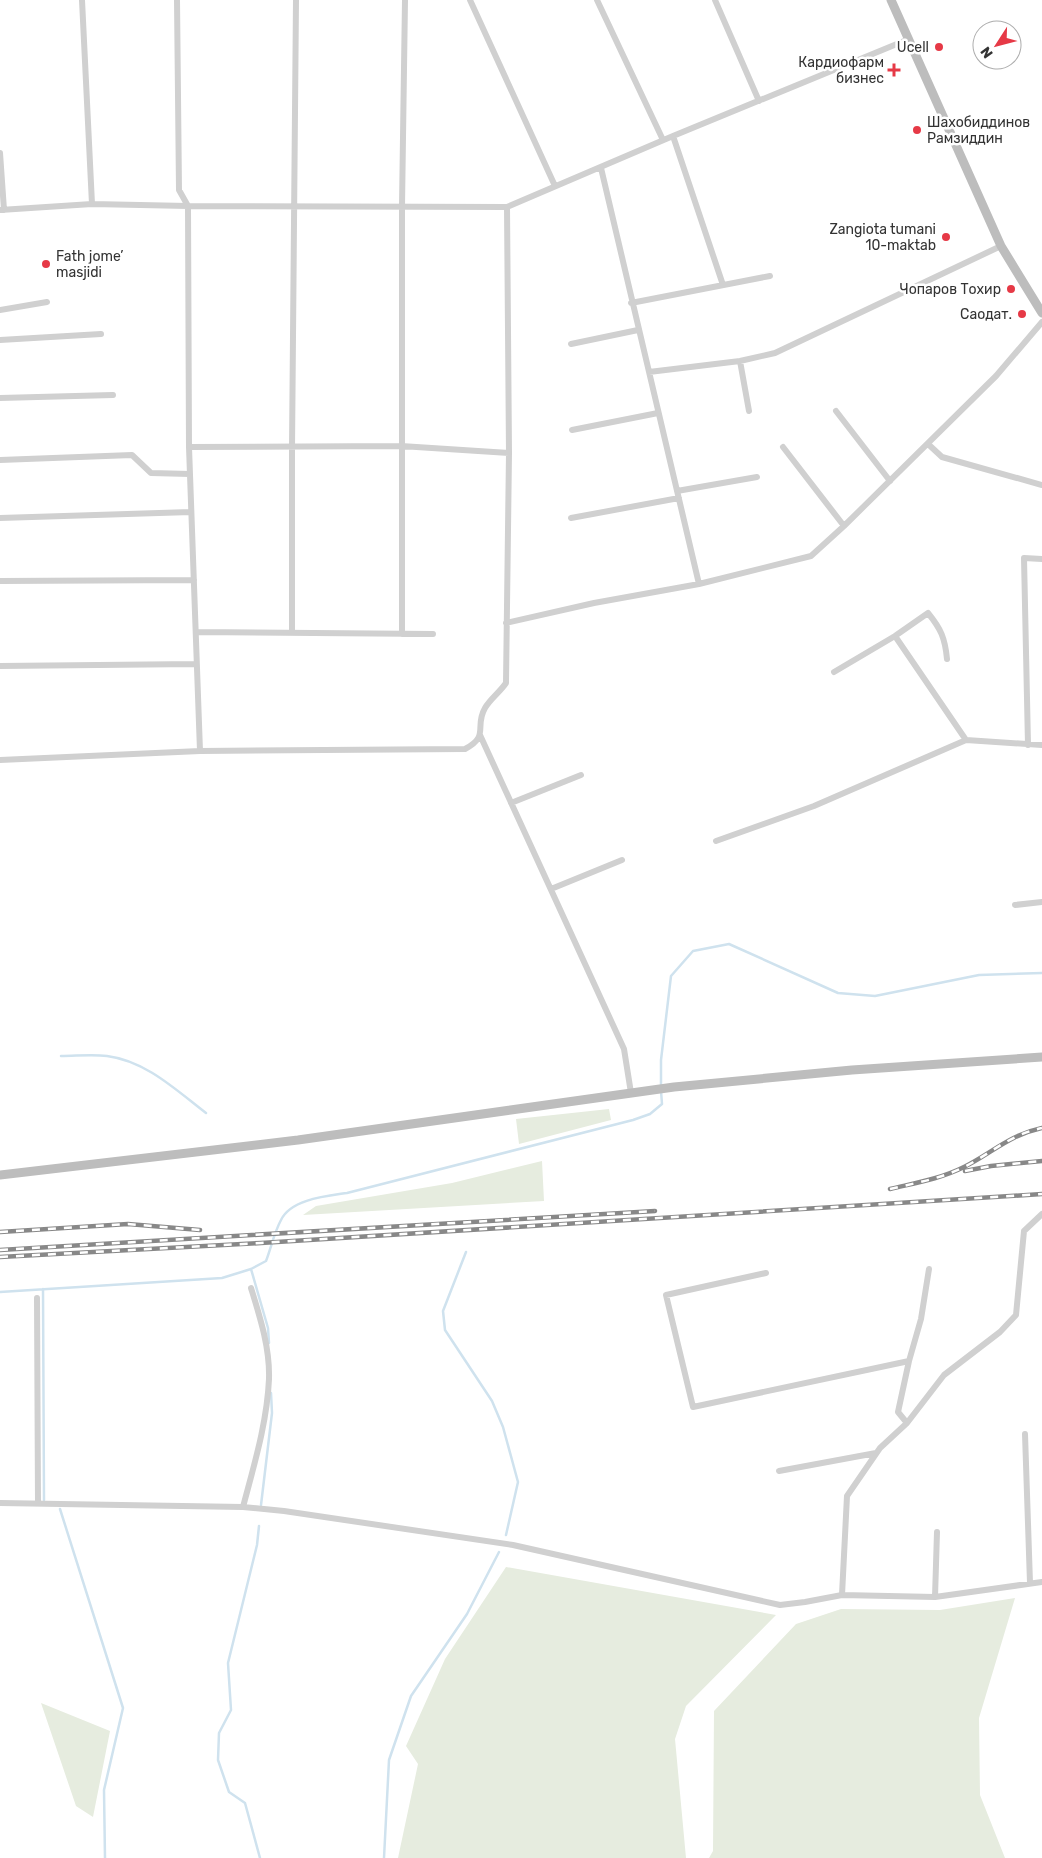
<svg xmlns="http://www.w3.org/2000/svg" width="1042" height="1858" font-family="Rubik,sans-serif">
  <rect width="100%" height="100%" fill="#fff"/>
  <path fill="#e6ecdf" d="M 609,1109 L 611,1120 L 519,1144 L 516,1119 Z
    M 542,1161 L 544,1201 L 303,1215 L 316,1206 L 452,1183 Z
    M 506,1567 L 776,1615 L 686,1706 L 675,1739 L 686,1858 L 398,1858 L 418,1764 L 406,1746 L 445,1659 Z
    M 1015,1598 L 979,1718 L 980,1795 L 1005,1858 L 709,1858 L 713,1851 L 714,1711 L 796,1624 L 841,1609 L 940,1610 Z
    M 41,1703 L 110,1731 L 93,1817 L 76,1806 Z"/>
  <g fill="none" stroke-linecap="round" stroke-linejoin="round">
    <path stroke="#cfe2ee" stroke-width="2.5" d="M 61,1056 C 76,1056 92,1054 107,1056 C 146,1061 176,1090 206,1113
      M 661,1086 L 661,1060 L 671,976 L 693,951 L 729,944 L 838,993 L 875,996 L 979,975 L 1042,973
      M 466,1252 L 443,1311 L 445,1330 L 492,1401 L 503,1427 L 518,1482 L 506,1535
      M 251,1269 L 268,1328 L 269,1343
      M 43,1289 L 44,1500
      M 0,1292 L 222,1278 L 251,1269 L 266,1261 C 271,1248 274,1233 281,1220 C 291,1199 327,1196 347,1193 L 633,1120 L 650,1114 L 662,1104 L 661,1091
      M 261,1505 L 272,1413 L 271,1393
      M 60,1509 L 123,1708 L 104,1790 L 105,1858
      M 259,1526 L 257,1545 L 228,1663 L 231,1710 L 219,1733 L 218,1760 L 229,1792 L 245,1803 L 260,1858
      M 384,1858 L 389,1760 L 411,1696 L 467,1614 L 499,1552"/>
    <path stroke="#d0d0d0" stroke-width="6" d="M 82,0 L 92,204
      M 177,0 L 179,190 L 188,206 L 189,447 L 200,751
      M 470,0 L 555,186
      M 597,0 L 663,140
      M 715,0 L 759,101
      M 673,136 L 723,285
      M 0,153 L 4,210
      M 601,168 L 699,584
      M 0,210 L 92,204 L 188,206 L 507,207 L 673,136 L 909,39
      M 631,303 L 770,276
      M 0,310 L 47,302
      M 0,340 L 101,334
      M 571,344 L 638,330
      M 740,361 L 749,411
      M 649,372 L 740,361 L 775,353 L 1001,246
      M 0,398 L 113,395
      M 836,411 L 890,481
      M 572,430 L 658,413
      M 928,444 L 942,457 L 1042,485
      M 189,447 L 401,446 L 509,453
      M 783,447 L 844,526
      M 0,460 L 132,455 L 151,473 L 190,474
      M 677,491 L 757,477
      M 0,518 L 191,512
      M 571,518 L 679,498
      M 0,581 L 194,580
      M 506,623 L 594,603 L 699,584 L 811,556 L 844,526 L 996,376 L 1042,322
      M 196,632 L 433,634
      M 292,633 L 292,448 L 296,0
      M 402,634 L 402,206 L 405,0
      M 895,636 L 966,740
      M 0,666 L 196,664
      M 834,672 L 895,636 L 928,613 C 941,629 945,638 947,659
      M 480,735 L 624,1049 L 631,1093
      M 1028,745 L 1024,558 L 1042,559
      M 0,760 L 200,751 L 465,749 C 490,736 474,727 485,708 C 490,699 500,692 506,683 L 509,453 L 507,207
      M 511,803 L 581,775
      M 716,841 L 814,806 L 966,740 L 1042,745
      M 551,889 L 622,860
      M 1015,905 L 1042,902
      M 766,1273 L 666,1295 L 693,1407 L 909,1361
      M 37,1298 L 38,1503
      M 907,1423 L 898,1412 L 909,1361 L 921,1319 L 929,1269
      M 1025,1434 L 1030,1583
      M 779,1471 L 876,1453
      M 0,1503 L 243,1507 L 284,1511 L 513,1545 L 780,1605 L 805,1602 L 842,1595 L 935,1597 L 1042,1582
      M 243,1507 C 254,1465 267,1423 269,1379 C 270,1348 260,1317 251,1288
      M 842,1595 L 847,1496 L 880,1448 L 907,1423 L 944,1375 L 1000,1332 L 1016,1315 L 1024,1231 L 1042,1214
      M 935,1597 L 937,1532"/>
    <path stroke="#bdbdbd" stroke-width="9" d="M 891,0 L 1001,246 L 1042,313
      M 0,1175 L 298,1140 L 674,1087 L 852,1070 L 1042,1057"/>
    <g stroke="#888" stroke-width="4.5">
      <path id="rail" d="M 965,1171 L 991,1166 L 1042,1161
        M 890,1189 C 915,1183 940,1179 964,1167 C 992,1153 1009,1135 1042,1128
        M 0,1232 L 128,1224 L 200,1230
        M 0,1250 L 655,1211
        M 0,1257 L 261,1243 L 1042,1194"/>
    </g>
    <use href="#rail" stroke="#fff" stroke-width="2.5" stroke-dasharray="8" stroke-linecap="butt"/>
  </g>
  <g fill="#e63946" stroke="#fff" stroke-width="2">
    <circle cx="939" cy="47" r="5"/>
    <path d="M891.5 62.5h5v5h5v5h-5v5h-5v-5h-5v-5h5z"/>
    <circle cx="917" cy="130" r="5"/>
    <circle cx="946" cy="237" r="5"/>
    <circle cx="46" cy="264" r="5"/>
    <circle cx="1011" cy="289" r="5"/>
    <circle cx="1022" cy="314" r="5"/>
  </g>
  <g text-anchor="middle" stroke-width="5" stroke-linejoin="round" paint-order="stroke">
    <g font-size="14" fill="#333" stroke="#fff" text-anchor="end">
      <text x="929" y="52">Ucell</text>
      <text x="884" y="67">Кардиофарм<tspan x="884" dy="16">бизнес</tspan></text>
      <text x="927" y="127" text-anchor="start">Шахобиддинов<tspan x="927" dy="16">Рамзиддин</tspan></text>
      <text x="936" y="234">Zangiota tumani<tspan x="936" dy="16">10-maktab</tspan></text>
      <text x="56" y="261" text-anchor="start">Fath jome’<tspan x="56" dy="16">masjidi</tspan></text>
      <text x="1001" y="294">Чопаров Тохир</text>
      <text x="1012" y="319">Саодат.</text>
    </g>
  </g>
  <g transform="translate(997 45) rotate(234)"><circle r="24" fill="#ffffff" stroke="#adadad"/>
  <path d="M0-4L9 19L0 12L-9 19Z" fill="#e63946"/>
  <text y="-8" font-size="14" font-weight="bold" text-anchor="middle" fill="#333333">N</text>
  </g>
</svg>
